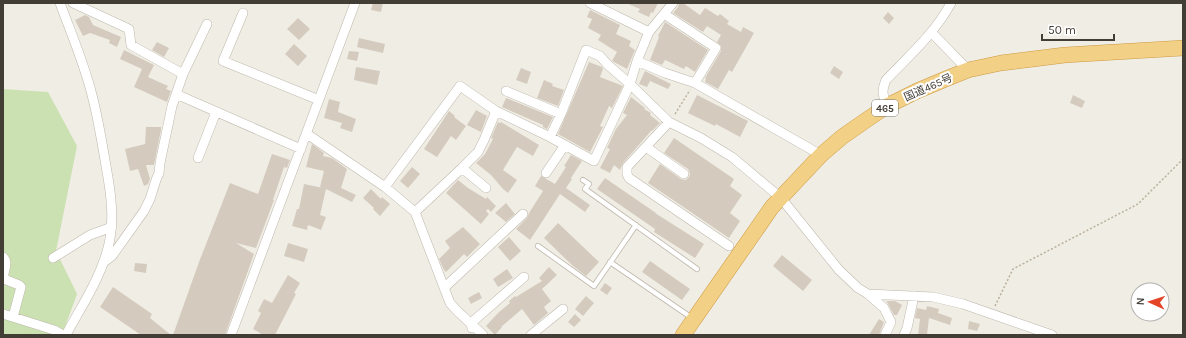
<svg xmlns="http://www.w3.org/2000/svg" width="1186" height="338" font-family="Karla,'Noto Sans JP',sans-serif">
  <rect width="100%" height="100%" fill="#f0ede5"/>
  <path fill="#cbe1b1" d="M 3,89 L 48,92 L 77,146 L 56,251 L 77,294 L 62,335 L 3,335 Z"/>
  <path fill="#d4cbbe" d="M 373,3 L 383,3 L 381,12 L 371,10 Z
    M 626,3 L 658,3 L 653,13 L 651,12 L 649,17 L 638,12 L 640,9 Z
    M 679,3 L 683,3 L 700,15 L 705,8 L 718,16 L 720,14 L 729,21 L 727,24 L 741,32 L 743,27 L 754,33 L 732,72 L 729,70 L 718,89 L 705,82 L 706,79 L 705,78 L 721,51 L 721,46 L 717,42 L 721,35 L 707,26 L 703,32 L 673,13 L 678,7 Z
    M 590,10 L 620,25 L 616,34 L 631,41 L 629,46 L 635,50 L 627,69 L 612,61 L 617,52 L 598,40 L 601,35 L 588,28 L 592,19 L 587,17 Z
    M 888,12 L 894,18 L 889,24 L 883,18 Z
    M 85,15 L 89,17 L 93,25 L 121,37 L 117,47 L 109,43 L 110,40 L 90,33 L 83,36 L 75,20 Z
    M 298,18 L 310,29 L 299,40 L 287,29 Z
    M 665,22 L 708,50 L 695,72 L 686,66 L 684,69 L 665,60 L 662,65 L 650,60 L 659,37 L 658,36 Z
    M 359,38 L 385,44 L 383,53 L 357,47 Z
    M 157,42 L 169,48 L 164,57 L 152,50 Z
    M 294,44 L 307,56 L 298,66 L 285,54 Z
    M 124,50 L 154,65 L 148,77 L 168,86 L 166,89 L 171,91 L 167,102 L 134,87 L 142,69 L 120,59 Z
    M 349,51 L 359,52 L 357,61 L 347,59 Z
    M 589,62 L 602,67 L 603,69 L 600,77 L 623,86 L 612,108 L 609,106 L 600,126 L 603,127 L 590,152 L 558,134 Z
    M 834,66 L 843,72 L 839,79 L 830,73 Z
    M 356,67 L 380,71 L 377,85 L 354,80 Z
    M 521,68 L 531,72 L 527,84 L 516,80 Z
    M 645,71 L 671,84 L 668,89 L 650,81 L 647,87 L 639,84 Z
    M 544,80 L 553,84 L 552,86 L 564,90 L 558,106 L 537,98 Z
    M 697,95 L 748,121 L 740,137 L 716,124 L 715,126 L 688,113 Z
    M 1073,95 L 1085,101 L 1082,108 L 1070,103 Z
    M 631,97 L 645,108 L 644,109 L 651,113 L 650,115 L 660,123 L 652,131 L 652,130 L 623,163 L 620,170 L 614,165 L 610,173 L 600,168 L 610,149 L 607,148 L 616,129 L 627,115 L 623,113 Z
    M 506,98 L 553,117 L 547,129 L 543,127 L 543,125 L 502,107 Z
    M 329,99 L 340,102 L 338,112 L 356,119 L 352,132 L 340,128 L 342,123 L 324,118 Z
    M 476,110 L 487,116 L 481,132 L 467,125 Z
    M 449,111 L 455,116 L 454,117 L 466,126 L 456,140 L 451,136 L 437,157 L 424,149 Z
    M 498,122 L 500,123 L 501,122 L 539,145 L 533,156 L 517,147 L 503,170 L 517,180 L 508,193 L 503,189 L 491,175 L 476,163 L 485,154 L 493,139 L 491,138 Z
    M 146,127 L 161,127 L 161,130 L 154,165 L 146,165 L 150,179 L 148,184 L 144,186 L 138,169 L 130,171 L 125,149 L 145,144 Z
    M 674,138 L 734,179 L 730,186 L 742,195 L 730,213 L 740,221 L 729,238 L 648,183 L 660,164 L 681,179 L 686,180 L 689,177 L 690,174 L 688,169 L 664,153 Z
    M 312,144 L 324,153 L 323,156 L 332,158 L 347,169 L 341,188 L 356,195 L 352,202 L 326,189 L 320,215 L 326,217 L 321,230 L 308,225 L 307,230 L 292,226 L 297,209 L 299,209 L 304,184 L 323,188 L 320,187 L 324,171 L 306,167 Z
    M 272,154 L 290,160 L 287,168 L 284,167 L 273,200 L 274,200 L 256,248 L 236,243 L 254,254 L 225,335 L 173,335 L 199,262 L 230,183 L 258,194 Z
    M 571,155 L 582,161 L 571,178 L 572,179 L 566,188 L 590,205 L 585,212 L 560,194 L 536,231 L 530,240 L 516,229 L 527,218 L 529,213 L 543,191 L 535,186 L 541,176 L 555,184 L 566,167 L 564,166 Z
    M 412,167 L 420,174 L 408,188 L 400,181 Z
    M 605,178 L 656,213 L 655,213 L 704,244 L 695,258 L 654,232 L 655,229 L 597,189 Z
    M 458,180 L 468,188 L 486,199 L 487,197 L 496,206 L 491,212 L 488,209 L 486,211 L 489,214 L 481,224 L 446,193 Z
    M 371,189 L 381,199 L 382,197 L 390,204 L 380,216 L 373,209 L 374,208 L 363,198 Z
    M 506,203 L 515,214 L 506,222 L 495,213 Z
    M 558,223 L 599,262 L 586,276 L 573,266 L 544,238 Z
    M 463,227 L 480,244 L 467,257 L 464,254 L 446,272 L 444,270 L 439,259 L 450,248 L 445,241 Z
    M 509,237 L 521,251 L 510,261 L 498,247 Z
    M 288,243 L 308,249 L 304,262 L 284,256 Z
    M 782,255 L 812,280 L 803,291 L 773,266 Z
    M 650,261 L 690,289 L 682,300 L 642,272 Z
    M 135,263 L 147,264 L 146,273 L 134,271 Z
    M 549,267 L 557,275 L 542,289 L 551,301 L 544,307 L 548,313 L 534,325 L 522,309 L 501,327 L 502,327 L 495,335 L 486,326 L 498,313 L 510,303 L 509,301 L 515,296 L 516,297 L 542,281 L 539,278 Z
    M 507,269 L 513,278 L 498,287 L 493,279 Z
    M 288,275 L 300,283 L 294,293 L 296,294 L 275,335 L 263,335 L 253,329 L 261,313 L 258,311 L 264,299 L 272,303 Z
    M 605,283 L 612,288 L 607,295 L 600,290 Z
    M 113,287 L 152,314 L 150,318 L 171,335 L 141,335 L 100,307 Z
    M 479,292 L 482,298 L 471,304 L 468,298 Z
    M 586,296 L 594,303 L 583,316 L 575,309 Z
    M 887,301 L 895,301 L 902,305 L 897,315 L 894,315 L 887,302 Z
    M 927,306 L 939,309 L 938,313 L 952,318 L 950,325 L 929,318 L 927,335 L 918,335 L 920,319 L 915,318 L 917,308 L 926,310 Z
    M 575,314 L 581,320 L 574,327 L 568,322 Z
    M 879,319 L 884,322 L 879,335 L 869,335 Z
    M 969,321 L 980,324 L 977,331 L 968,329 Z"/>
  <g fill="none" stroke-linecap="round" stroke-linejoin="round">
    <g stroke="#beb7ab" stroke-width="6">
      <path id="service" d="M 583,180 L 589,184 L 585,189 L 697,269
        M 538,246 L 594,286 L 636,225
        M 610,262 L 692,318"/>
    </g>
    <g stroke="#beb7ab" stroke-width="10">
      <path id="minor" d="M 60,3 C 71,33 84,63 92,95 C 98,118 102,142 106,166 C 111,193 115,221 108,248 C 100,279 81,307 66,335
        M 73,3 L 129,29 L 131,45 L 183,74
        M 590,3 L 649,32
        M 243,13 L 223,61 L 319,100
        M 664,14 L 716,48 L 695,83
        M 932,33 L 968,70
        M 637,61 L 665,73 L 695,83 L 821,155
        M 506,91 L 561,114
        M 176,94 L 301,149
        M 887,106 C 883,95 881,92 886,80 C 909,56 935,33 951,3
        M 669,122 L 627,167 L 627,174 L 629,178 L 729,246
        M 307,134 L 385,187 L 415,212 L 450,303 C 460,315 472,324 483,335
        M 550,137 L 561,114 L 586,50 L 600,56 L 608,65 L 630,84 L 669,122 L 701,138 L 732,157 L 781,198 L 839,270 L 858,288 L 868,294 L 933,297 L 963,304 L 1052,335
        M 646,147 L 684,174
        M 198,158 L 216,112
        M 462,168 L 486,188
        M 546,173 L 565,145
        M 385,187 L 460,86 L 496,111 L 550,137 L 594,161 L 630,84 L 637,61 L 649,32 L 673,3
        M 415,212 L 462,168 L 478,152 L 484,140 L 496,111
        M 3,257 C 10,263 2,272 4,279 L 19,285 L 21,287 L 13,317
        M 53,258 L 90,235 L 112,227
        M 104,262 L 112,256 L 144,211 L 150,199 L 156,180 L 159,173 L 160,163 L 172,106 L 183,74 L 207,24
        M 444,288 L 523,214
        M 868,294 L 884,308 L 891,322 L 885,335
        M 3,314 L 54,330 L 63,335
        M 472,328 L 471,323 L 524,277
        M 231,335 L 355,3
        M 531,335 L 563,309
        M 904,335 L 907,328 L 914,296"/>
    </g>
    <g stroke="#cd9a42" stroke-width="16">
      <path id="trunk" d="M 683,335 L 772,207 L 821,155 L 842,137 L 862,123 L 887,106 L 917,91 L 948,78 L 968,70 L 1001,63 L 1065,55 L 1183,48"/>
    </g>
    <path stroke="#bbb09b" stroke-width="1.5" stroke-dasharray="2 2" stroke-linecap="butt" d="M 675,114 L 690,90
      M 995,306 L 1013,269 L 1138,204 L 1183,159"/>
    <use href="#service" stroke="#fff" stroke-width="4.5"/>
    <use href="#minor" stroke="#fff" stroke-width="9"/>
    <use href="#trunk" stroke="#f2d086" stroke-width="15"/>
  </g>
  <g text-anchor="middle" stroke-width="4" stroke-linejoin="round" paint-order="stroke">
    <rect fill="#fff" stroke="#7b7772" stroke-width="1" x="872" y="100" width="26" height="16" rx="3"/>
    <g font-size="10" font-weight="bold" fill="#423d35">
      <text x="885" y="112">465</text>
    </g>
    <g font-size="11" fill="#423d35" stroke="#fff">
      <text transform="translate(928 87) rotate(-24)" y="4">国道465号</text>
    </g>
  </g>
  <rect width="1186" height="338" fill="none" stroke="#423d35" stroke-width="8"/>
  <g transform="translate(1150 302) rotate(273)"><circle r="19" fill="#ffffff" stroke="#b3b1ae"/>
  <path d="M0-3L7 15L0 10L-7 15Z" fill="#e44528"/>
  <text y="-6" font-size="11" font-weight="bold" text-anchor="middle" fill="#423d35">N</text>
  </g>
  <path d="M1042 34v6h72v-6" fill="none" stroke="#423d35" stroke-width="2"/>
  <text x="1048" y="34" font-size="12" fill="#423d35" stroke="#ffffff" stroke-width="3" paint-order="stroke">50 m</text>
</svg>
